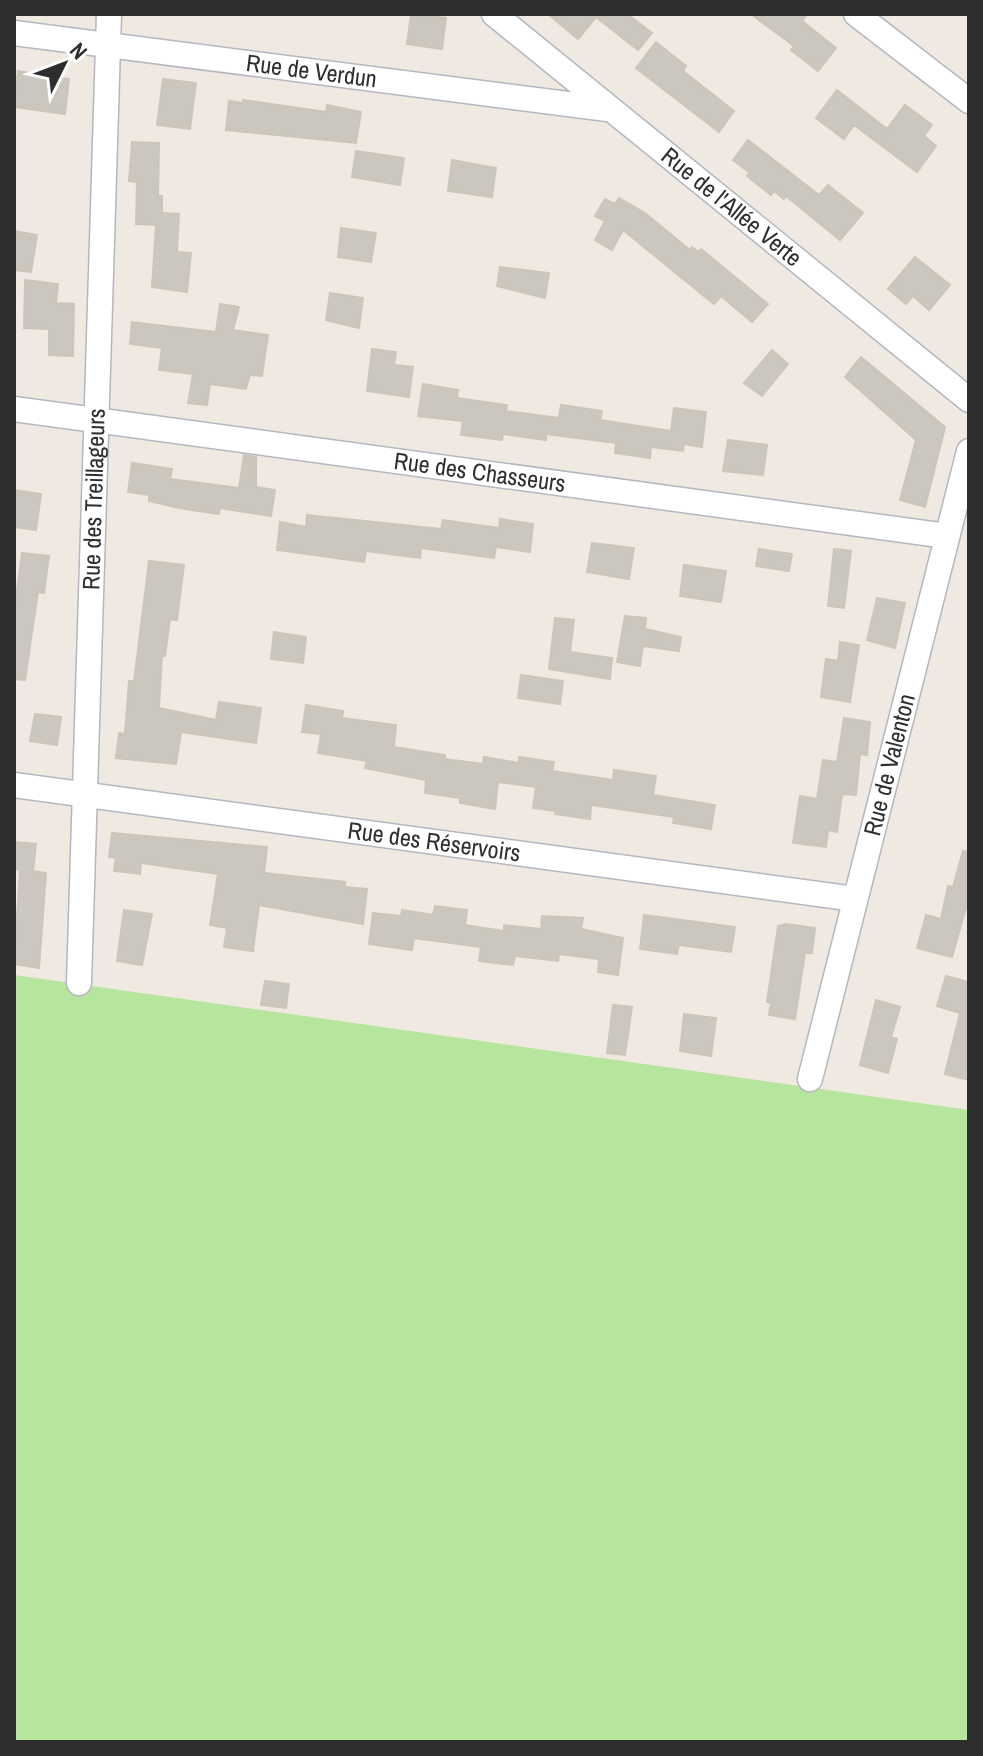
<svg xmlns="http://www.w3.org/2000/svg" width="983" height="1756" font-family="'Archivo Narrow',sans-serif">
  <rect width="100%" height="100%" fill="#efe9e1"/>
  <path fill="#b6e59e" d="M 14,975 L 969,1110 L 969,1742 L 14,1742 Z"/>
  <path fill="#cbc7bf" stroke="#cbc5ba" stroke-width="2" d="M 411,14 L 446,18 L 442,49 L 407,44 Z
    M 548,14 L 627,14 L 652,33 L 638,50 L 596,17 L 578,39 Z
    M 751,14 L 807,14 L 802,21 L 836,48 L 818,71 L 791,50 L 794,46 Z
    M 656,42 L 686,66 L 683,71 L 734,111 L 719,132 L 636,68 Z
    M 18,71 L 69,79 L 65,114 L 14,107 Z
    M 163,79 L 196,83 L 190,129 L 157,125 Z
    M 837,90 L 887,129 L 905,105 L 932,125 L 924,136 L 936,146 L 917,172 L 854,125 L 844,139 L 816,118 Z
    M 243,100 L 326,112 L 327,105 L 361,112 L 356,143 L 226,130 L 229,101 L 243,103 Z
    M 748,140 L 819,195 L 828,185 L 863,213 L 840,240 L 786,196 L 784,199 L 774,191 L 771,195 L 747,176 L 750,173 L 733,160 Z
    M 132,142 L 159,143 L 158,196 L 162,196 L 162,213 L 179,214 L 177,252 L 191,253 L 187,292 L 152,287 L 156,225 L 136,224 L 137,182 L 129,181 Z
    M 356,151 L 404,158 L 400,185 L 352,177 Z
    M 452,160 L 496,168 L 492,197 L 448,191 Z
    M 619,198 L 645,213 L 690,250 L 692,247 L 698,252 L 701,249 L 768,304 L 752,322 L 721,296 L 714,304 L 623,230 L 612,250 L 595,240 L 605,221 L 595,216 L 605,199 L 615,204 Z
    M 341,228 L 376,233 L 371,262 L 338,257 Z
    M 14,231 L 37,235 L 31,272 L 14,270 Z
    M 915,257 L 950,285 L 929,310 L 913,296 L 906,304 L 888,289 Z
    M 500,267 L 549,273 L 545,298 L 497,286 Z
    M 25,280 L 58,284 L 56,303 L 74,304 L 73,356 L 49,355 L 49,329 L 24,328 Z
    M 330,293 L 363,298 L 359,328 L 326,320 Z
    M 220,304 L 239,307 L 233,330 L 268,335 L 262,376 L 250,375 L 246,389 L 210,384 L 207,405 L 188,403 L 193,374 L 159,370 L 162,348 L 130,344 L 132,322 L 216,332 Z
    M 372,349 L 396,352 L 394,365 L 413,367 L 409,397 L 367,391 Z
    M 772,350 L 788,364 L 762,396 L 744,383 Z
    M 861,357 L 945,427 L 925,507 L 900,500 L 916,440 L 845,377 Z
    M 423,384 L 458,390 L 457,398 L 507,405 L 506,411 L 559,418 L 561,405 L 602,411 L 600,420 L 671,431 L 674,408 L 706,412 L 702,447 L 684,444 L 683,451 L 651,447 L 650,458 L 615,453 L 616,443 L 546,434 L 546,440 L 503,434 L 502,440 L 461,435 L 463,421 L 418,416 Z
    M 728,440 L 767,445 L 763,475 L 723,471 Z
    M 244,455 L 256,457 L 256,487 L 275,490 L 271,516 L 220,508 L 219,514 L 179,508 L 149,501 L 149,495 L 128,492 L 132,463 L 172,469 L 170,479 L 239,488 Z
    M 14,490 L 41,494 L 36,530 L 14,527 Z
    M 307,515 L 441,529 L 443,520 L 499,528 L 500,519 L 533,524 L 530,552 L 496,547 L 494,558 L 421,548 L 420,558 L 366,551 L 364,562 L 277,550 L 280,522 L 306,527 Z
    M 592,543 L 634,548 L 629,579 L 587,572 Z
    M 759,549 L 792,554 L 789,571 L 756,566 Z
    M 834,549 L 851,551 L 844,608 L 828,606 Z
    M 22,553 L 49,556 L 44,593 L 38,592 L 25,680 L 14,679 L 14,613 Z
    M 149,561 L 184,565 L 177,620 L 170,619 L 165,656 L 162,656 L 159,708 L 216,720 L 219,702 L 261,708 L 256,743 L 181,732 L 176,764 L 116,758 L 119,733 L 125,734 L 129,681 L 134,681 Z
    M 684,565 L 726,571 L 721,602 L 680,596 Z
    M 877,598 L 905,603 L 895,648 L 867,640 Z
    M 625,616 L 646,618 L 645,629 L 681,637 L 679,651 L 643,646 L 640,666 L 617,662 Z
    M 555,618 L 574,620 L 570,652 L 612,658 L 610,679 L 549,669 Z
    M 274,632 L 306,637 L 303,663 L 271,659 Z
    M 840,642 L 859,645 L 850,702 L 821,697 L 826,659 L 838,661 Z
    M 521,675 L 563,681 L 560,704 L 518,698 Z
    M 306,705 L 343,711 L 342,718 L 396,725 L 394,747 L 445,755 L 445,759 L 483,764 L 484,757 L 519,763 L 519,757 L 554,762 L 552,771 L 613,780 L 614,770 L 656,776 L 653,795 L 715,805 L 711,829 L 673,823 L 674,817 L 591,805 L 590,819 L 555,814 L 556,811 L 533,808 L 536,787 L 498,782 L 495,809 L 460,803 L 460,798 L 425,793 L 426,780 L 365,768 L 367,761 L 318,753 L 321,734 L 302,732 Z
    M 35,714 L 61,717 L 57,745 L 30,741 Z
    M 844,718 L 870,722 L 867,755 L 860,754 L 856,795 L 842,794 L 837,832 L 828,830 L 826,847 L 793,843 L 800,796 L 817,799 L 823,760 L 837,762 Z
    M 112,833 L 267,847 L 264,873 L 345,882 L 345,887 L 367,889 L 363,924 L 259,905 L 253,951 L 224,947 L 227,928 L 210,925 L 218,874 L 141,863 L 140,874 L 114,871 L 116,858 L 109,857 Z
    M 14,842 L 36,844 L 33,871 L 46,873 L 39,968 L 14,964 L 20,870 L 14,869 Z
    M 963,851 L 969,852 L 969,897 L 952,957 L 917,948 L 926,915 L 941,919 L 948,886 L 953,887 Z
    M 435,906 L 467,910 L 465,925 L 504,931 L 504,925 L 541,929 L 542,916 L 583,918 L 581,929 L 623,938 L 618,975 L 598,972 L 599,959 L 559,954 L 558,961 L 515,956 L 513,965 L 479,961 L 481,947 L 414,938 L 412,950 L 369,944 L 373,913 L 401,916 L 402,910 L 433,915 Z
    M 124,910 L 152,914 L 142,965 L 117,961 Z
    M 644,915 L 735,927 L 731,952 L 679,945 L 677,954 L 640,949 Z
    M 786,924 L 815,928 L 812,953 L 805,953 L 795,1019 L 769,1015 L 771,1003 L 767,1002 L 778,926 Z
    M 946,976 L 969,982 L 969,1080 L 945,1074 L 960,1013 L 937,1006 Z
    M 265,981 L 289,984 L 286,1008 L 261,1005 Z
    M 876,1000 L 900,1007 L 891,1037 L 897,1039 L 888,1073 L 860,1065 Z
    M 613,1005 L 632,1007 L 625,1055 L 607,1053 Z
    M 684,1014 L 716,1018 L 711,1056 L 680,1051 Z"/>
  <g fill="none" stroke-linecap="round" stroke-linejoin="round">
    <g stroke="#b4b7c1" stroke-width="27">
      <g id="street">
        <path id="s1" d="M 494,14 L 969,400"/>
        <path d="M 856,14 L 969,101"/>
        <path id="s2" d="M 14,33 L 607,109"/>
        <path id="s3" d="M 14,409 L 947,536"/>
        <path id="s4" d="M 14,785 L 855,899"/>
        <path id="s5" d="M 79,983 L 109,14"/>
        <path id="s6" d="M 810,1079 L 969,451"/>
      </g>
    </g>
    <use href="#street" stroke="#fff" stroke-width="24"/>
  </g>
  <g text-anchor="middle" stroke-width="6" stroke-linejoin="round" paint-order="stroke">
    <g font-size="24" fill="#2e2e2e" stroke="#fff">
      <text dy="8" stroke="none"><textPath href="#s2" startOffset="300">Rue de Verdun</textPath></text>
      <text dy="8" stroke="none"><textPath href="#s1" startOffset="306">Rue de l'Allée Verte</textPath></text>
      <text dy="8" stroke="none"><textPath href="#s3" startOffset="470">Rue des Chasseurs</textPath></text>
      <text dy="8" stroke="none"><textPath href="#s5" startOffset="484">Rue des Treillageurs</textPath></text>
      <text dy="8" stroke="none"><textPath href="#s6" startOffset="324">Rue de Valenton</textPath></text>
      <text dy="8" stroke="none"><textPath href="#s4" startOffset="424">Rue des Réservoirs</textPath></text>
    </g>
  </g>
  <rect width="983" height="1756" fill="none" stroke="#2e2e2e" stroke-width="32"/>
  <g transform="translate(64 64) rotate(48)" stroke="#ffffff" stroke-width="6" paint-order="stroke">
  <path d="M0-6L14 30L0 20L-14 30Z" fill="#2e2e2e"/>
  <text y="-12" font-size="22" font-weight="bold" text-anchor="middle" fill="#2e2e2e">N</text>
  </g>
</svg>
